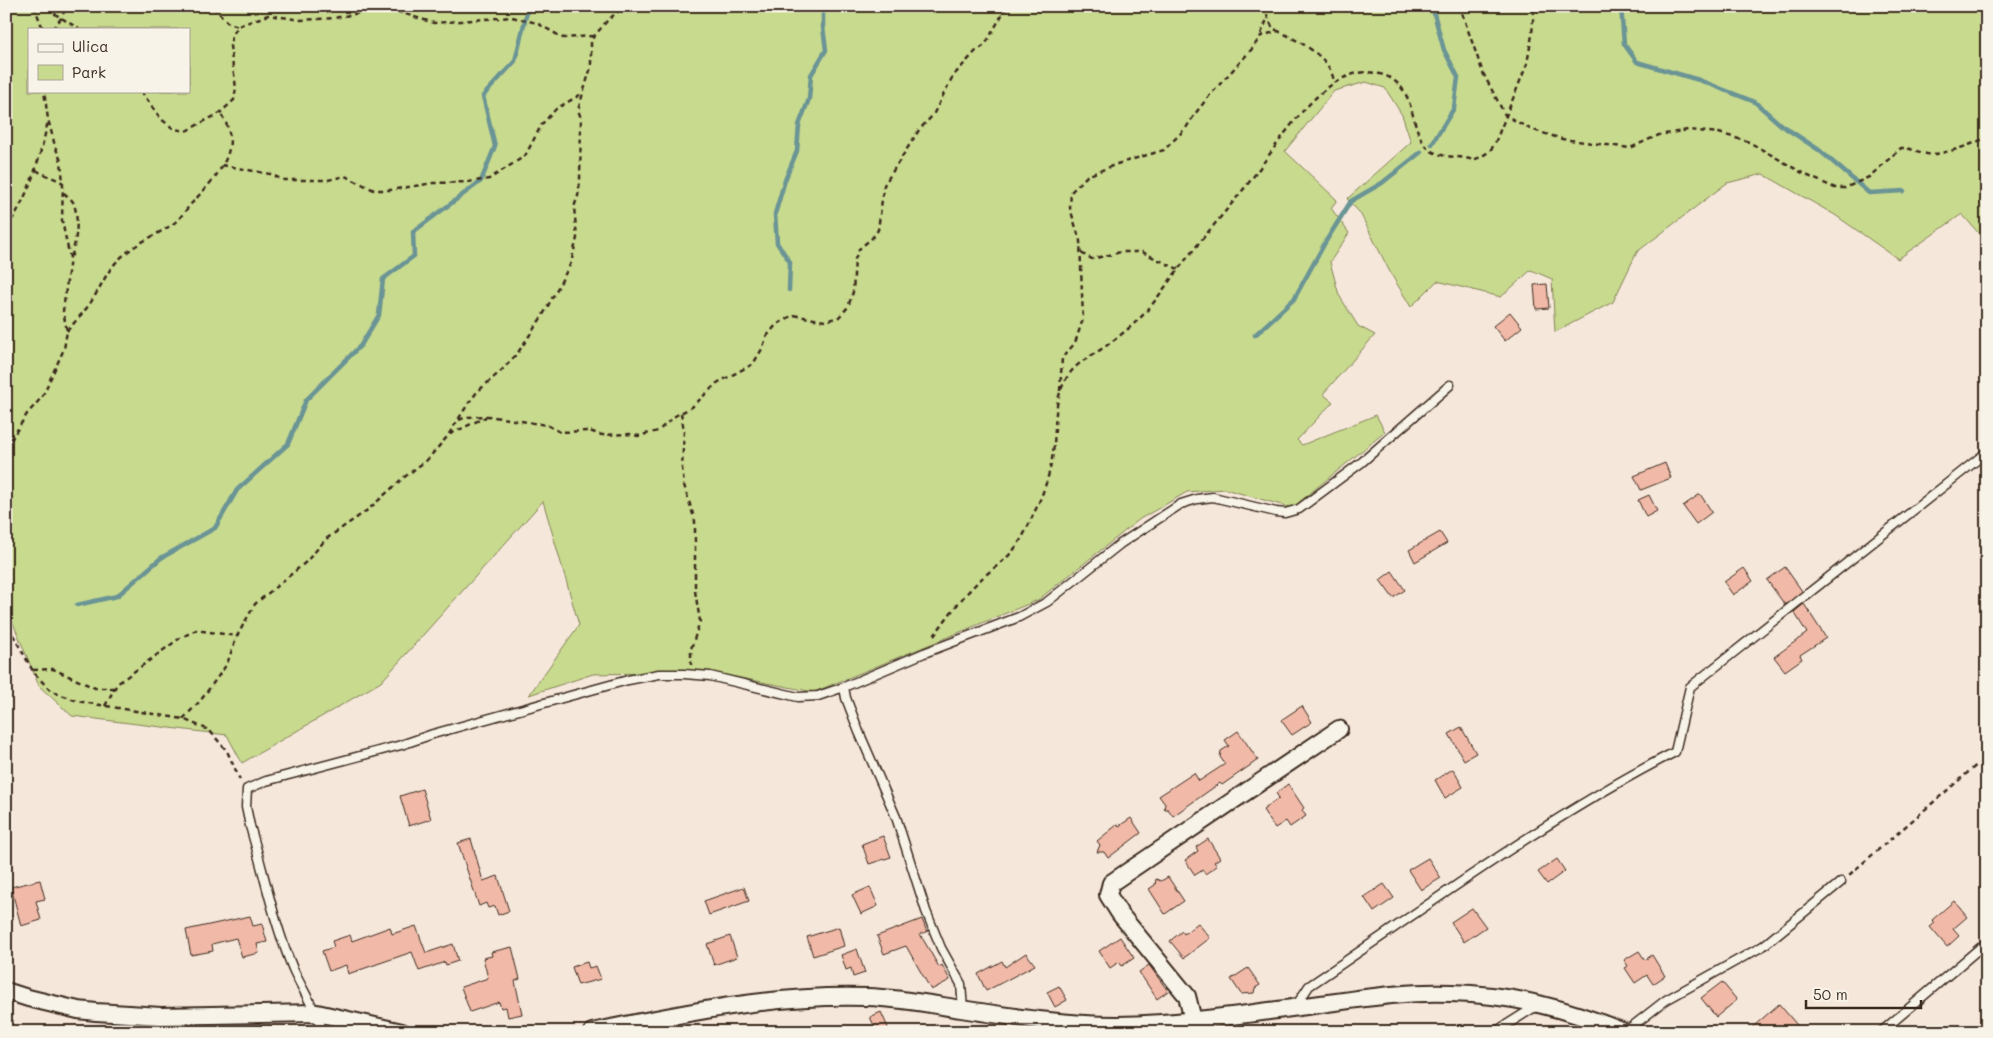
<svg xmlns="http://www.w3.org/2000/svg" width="1993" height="1038" font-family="Mali,sans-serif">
  <rect width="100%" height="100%" fill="#f6e7db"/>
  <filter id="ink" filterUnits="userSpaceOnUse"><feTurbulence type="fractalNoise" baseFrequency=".02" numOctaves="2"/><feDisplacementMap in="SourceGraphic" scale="10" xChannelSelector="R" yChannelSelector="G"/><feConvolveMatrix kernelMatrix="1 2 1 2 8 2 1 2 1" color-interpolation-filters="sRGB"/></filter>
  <g filter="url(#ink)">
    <path fill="#c8da8e" stroke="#828256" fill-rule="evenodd" d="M 6,6 L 1985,6 L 1987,243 L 1962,214 L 1898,259 L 1835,215 L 1763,174 L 1727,183 L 1637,252 L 1613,302 L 1555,332 L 1552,279 L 1531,270 L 1501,297 L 1437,281 L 1411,307 L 1391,274 L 1360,213 L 1347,199 L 1411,142 L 1402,115 L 1385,88 L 1366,82 L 1334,91 L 1285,151 L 1337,200 L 1331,208 L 1349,233 L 1330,262 L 1339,295 L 1358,326 L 1375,335 L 1323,394 L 1333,402 L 1297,440 L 1302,445 L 1376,415 L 1385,432 L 1292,508 L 1225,489 L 1187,492 L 1140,519 L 1038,600 L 814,692 L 709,672 L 593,674 L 529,695 L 579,625 L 543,501 L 381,682 L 242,763 L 227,735 L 72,716 L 39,686 L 6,606 ZM 29,29 L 189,29 L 189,91 L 29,91 Z"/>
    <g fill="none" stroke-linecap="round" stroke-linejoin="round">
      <path stroke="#6a9495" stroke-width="4.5" d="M 1430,6 L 1433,10 L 1444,50 L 1458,77 L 1454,108 L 1432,144
        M 1621,6 L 1624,44 L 1637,62 L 1699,80 L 1755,102 L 1781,125 L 1819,150 L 1869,193 L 1904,191
        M 789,290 L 790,262 L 777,243 L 775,214 L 785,180 L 797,151 L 799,125 L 809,99 L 811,75 L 826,50 L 823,27 L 823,6
        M 1255,335 L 1294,299 L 1326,241 L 1351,201 L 1382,183 L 1421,152
        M 77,605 L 117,596 L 161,558 L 215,528 L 237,490 L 288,444 L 306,400 L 361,345 L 379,315 L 383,279 L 414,256 L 413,232 L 481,181 L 495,146 L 483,96 L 515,61 L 526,16 L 530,6"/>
    </g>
    <path fill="#f1b9a7" stroke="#3b2a1e" d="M 1547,284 L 1549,308 L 1536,309 L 1534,285 Z
      M 1510,312 L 1522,327 L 1505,341 L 1493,326 Z
      M 1665,463 L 1671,478 L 1641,490 L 1634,476 Z
      M 1700,494 L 1712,512 L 1696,524 L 1683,506 Z
      M 1649,495 L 1657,511 L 1646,517 L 1638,500 Z
      M 1440,532 L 1447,543 L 1415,562 L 1409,550 Z
      M 1785,567 L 1802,591 L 1785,605 L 1767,580 Z
      M 1744,568 L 1753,581 L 1733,595 L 1724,582 Z
      M 1392,571 L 1405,590 L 1393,598 L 1380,580 Z
      M 1804,604 L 1826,638 L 1800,655 L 1802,659 L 1785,671 L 1774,657 L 1807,633 L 1794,612 Z
      M 1302,706 L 1312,722 L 1292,735 L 1281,720 Z
      M 1461,727 L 1476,753 L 1464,760 L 1449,734 Z
      M 1238,731 L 1258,760 L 1222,785 L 1220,783 L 1173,816 L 1168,809 L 1164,809 L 1165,804 L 1159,796 L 1194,773 L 1199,781 L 1225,764 L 1220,757 L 1221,751 L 1229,746 L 1225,740 Z
      M 1453,769 L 1463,787 L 1445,798 L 1435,780 Z
      M 1288,784 L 1304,808 L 1302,810 L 1306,816 L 1290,827 L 1286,821 L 1275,828 L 1263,810 L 1279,798 L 1276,793 Z
      M 422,789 L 431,819 L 409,826 L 400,796 Z
      M 1131,818 L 1141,833 L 1108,858 L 1104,852 L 1097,852 L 1100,845 L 1097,841 L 1118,824 L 1119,826 Z
      M 883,836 L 891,857 L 869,864 L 862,844 Z
      M 471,839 L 483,881 L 498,876 L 509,911 L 498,915 L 495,906 L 488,908 L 486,903 L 479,906 L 458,843 Z
      M 1208,839 L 1220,858 L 1214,862 L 1217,866 L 1205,874 L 1203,870 L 1195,875 L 1185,860 L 1198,851 L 1196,847 Z
      M 1428,858 L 1441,878 L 1421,890 L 1408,870 Z
      M 1557,859 L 1565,871 L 1547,884 L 1538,872 Z
      M 1168,877 L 1184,901 L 1165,914 L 1149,889 L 1155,885 L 1156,879 L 1161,881 Z
      M 40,880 L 45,899 L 36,901 L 41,920 L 21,926 L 11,887 Z
      M 1384,884 L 1394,898 L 1374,912 L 1364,897 Z
      M 744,887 L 749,901 L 709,915 L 704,901 Z
      M 870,887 L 878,906 L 861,914 L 852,895 Z
      M 1954,901 L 1967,917 L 1953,929 L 1959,936 L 1947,947 L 1930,927 L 1935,923 L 1932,920 Z
      M 1472,908 L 1486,927 L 1464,942 L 1451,922 Z
      M 250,916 L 253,926 L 262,924 L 267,942 L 257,944 L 259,953 L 242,957 L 236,938 L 212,944 L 213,951 L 191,955 L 186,930 Z
      M 922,919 L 927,932 L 920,934 L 939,967 L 942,965 L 950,980 L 931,990 L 906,946 L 884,954 L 877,936 Z
      M 1198,923 L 1210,938 L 1184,958 L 1170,941 L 1182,931 L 1184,934 Z
      M 416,926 L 426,953 L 453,944 L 458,961 L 446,965 L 445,962 L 419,971 L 412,952 L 348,974 L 346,965 L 329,971 L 322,951 L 334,947 L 332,941 L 350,935 L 352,941 L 390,927 L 392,934 Z
      M 839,927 L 844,946 L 813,956 L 807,937 Z
      M 730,936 L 737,957 L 714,965 L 707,944 Z
      M 1120,937 L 1134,958 L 1122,966 L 1119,962 L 1110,968 L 1099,951 Z
      M 512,947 L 520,979 L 515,981 L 522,1014 L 508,1017 L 506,1007 L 501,1008 L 499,1002 L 470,1012 L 461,987 L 488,978 L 483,958 L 492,956 L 491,952 Z
      M 857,949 L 865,973 L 853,977 L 851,968 L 846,970 L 841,955 Z
      M 1639,951 L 1645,960 L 1652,955 L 1665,976 L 1653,984 L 1647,975 L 1635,983 L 1625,968 L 1628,966 L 1624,960 Z
      M 1026,953 L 1035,965 L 986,991 L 978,974 L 1002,961 L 1005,967 Z
      M 587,962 L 589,968 L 596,966 L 601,979 L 578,985 L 572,967 Z
      M 1149,965 L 1168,991 L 1157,999 L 1139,972 Z
      M 1248,968 L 1260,985 L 1255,988 L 1254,993 L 1241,994 L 1231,979 Z
      M 1722,982 L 1737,1000 L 1716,1017 L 1701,998 Z
      M 1059,986 L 1067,1000 L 1055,1007 L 1047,992 Z
      M 1779,1004 L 1803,1032 L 1747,1032 Z
      M 881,1012 L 890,1032 L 877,1032 L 870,1017 Z"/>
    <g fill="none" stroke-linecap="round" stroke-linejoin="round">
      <g stroke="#3b2a1e" stroke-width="11">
        <path id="service" d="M 1296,1006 L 1309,986 C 1429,905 1548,817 1675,752 L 1690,687 L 1987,452
          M 963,1009 L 961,984 L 941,948 L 926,911 L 896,817 L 859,732 L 846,698 L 844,687 L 924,653 L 1019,617 L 1047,602 L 1120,544 L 1181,504 L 1197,499 L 1213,497 L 1276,512 L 1285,513 L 1299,509 L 1362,462 L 1450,385
          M 323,1032 C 315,1008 303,991 293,969 C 274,924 264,873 250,826 L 246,807 L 247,789 L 266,781 L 401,745 L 433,734 L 566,697 L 628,680 L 659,674 L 684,674 L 710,676 L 798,697 L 818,696 L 844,687
          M 1495,1032 L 1538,1005
          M 1625,1032 L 1666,1000 L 1763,946 L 1841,882
          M 1881,1032 L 1987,942"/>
      </g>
      <g stroke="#3b2a1e" stroke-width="20">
        <path id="minor" d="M 6,991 L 28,998 L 78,1010 L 96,1012 L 161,1016 L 317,1013 L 402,1032
          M 1193,1020 L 1187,996 L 1120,914 L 1108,895 L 1111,883 L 1339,729
          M 592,1032 C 683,1013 774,994 867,997 C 899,998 930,1004 961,1009 C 1013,1017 1065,1025 1117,1025 C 1185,1024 1254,1013 1321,1004 C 1364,998 1408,991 1451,993 C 1515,995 1565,1008 1624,1032"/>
      </g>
      <path stroke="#3b2a1e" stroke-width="2.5" stroke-dasharray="5 4" stroke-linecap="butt" d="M 34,6 L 43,29
        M 50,6 L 52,12 L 79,29
        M 213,6 L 227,22 L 238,26
        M 1263,6 L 1273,29 L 1277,30
        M 1457,6 L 1462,13 L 1483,73 L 1505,115 L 1530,129 L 1562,139 L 1630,148 L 1659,135 L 1688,130 L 1719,133 L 1749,142 L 1806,175 L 1835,188 L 1845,188 L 1869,177 L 1901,148 C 1912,148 1917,152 1927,154 C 1940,156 1975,144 1987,137
        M 53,29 L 62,17 L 66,6
        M 1261,34 L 1268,17
        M 141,91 L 161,119 L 174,129 L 186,131 L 220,113 L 234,100 L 236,88 L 230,46 L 232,36 L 238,26 L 268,15 L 301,20 L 334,18 L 386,8 L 434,23 L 512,17 L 537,23 L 563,38 L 594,36
        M 222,165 L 270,174 L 283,180 L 328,180 L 345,176 L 374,190 L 390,190 L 433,183 L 468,182 L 489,179 L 525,156 L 542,124 L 556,109 L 583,93
        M 36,170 C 45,176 54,177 63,183
        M 64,193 C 67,196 71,199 73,202 C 80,218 76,242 71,258
        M 6,228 C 29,198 40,158 48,121
        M 1081,253 L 1092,259 L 1121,252 L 1142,252 L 1178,269
        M 67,331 C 74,323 82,314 89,305 C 101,288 107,268 124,255 C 138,242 157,235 173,224 C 180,219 185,211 191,204 C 215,178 246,149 220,113
        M 1060,391 L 1062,358 L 1075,343 L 1083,319 L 1080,241 L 1070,208 L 1071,192 L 1087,176 L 1117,164 L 1164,150 L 1186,128 L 1195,114 L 1209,96 L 1252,49 L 1261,36 L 1278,31 C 1299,41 1332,57 1334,83
        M 681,413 L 684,431 L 682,468 L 684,485 L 695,521 L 695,591 L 700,621 L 691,649 L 691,665
        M 459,420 L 466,417 L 488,416 L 547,425 L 560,432 L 589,431 L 602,435 L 630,434 L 638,436 L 658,431 L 675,416 L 692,407 L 717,383 L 753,364 L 762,349 L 767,336 L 776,325 L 793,315 L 825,321 L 839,317 L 848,307 L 853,292 L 855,259 L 859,249 L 872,238 L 878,230 L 884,185 L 919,130 L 933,115 L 953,76 L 976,51 L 985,45 L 1007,6
        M 450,434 L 486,417
        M 6,448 L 27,414 L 42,397 L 64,349 L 67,331 L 63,311 L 70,258 L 62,221 L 63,183 L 61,161 L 55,146 L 48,119 L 44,91
        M 6,618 L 8,626 L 34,673 L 51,691 L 77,701 L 183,719 L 209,730 L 227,751 L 240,780
        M 934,636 C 947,617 962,597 979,581 C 990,570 1006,561 1015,548 C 1023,538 1029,524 1034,513 C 1045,491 1052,467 1054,444 C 1056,421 1054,400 1066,379 C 1075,363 1089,358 1103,348 C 1116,339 1130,328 1141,317 C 1156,302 1167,283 1180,267 C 1200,241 1221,217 1242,191 C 1272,156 1311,81 1359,73 C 1367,71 1378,73 1386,76 C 1419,90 1407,130 1430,150 C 1442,159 1460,155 1473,160 C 1483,156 1490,153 1495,143 L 1527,64 L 1532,35 L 1534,6
        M 33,670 L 53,669 L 95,688 L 115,688
        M 105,706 L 117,684 L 180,638 L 196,630 L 237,636
        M 183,719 L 201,700 L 227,664 L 237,636 L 255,604 L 306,562 L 326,539 L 369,509 L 403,478 L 427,460 L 447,437 L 468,404 L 477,392 L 501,371 L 517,354 L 543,315 L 571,263 L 577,238 L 574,207 L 578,196 L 580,181 L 581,118 L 578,110 L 591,67 L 591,40 L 607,21 L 624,6
        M 1849,875 L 1987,756"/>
      <use href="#service" stroke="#f7f3e8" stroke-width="8"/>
      <use href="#minor" stroke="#f7f3e8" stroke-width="16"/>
    </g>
  </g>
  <rect width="1993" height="1038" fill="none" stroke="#f7f3e8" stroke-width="25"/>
  <rect x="12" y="12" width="1968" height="1013" fill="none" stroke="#3b2a1e" stroke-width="2" filter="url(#ink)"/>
  <rect x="28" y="28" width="162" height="65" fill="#f7f3e8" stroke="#aca397"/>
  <rect x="38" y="44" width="25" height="8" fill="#f7f3e8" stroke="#aca397"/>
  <text x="72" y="52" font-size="15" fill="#3b2a1e">Ulica</text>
  <rect x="38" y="65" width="25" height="15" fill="#c8da8e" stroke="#aca397"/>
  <text x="72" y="78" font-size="15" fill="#3b2a1e">Park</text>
  <path d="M1806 1000v8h115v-8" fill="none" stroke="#3b2a1e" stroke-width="2.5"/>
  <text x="1813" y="1000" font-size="15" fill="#3b2a1e" stroke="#f7f3e8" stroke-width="4" paint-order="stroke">50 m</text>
</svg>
